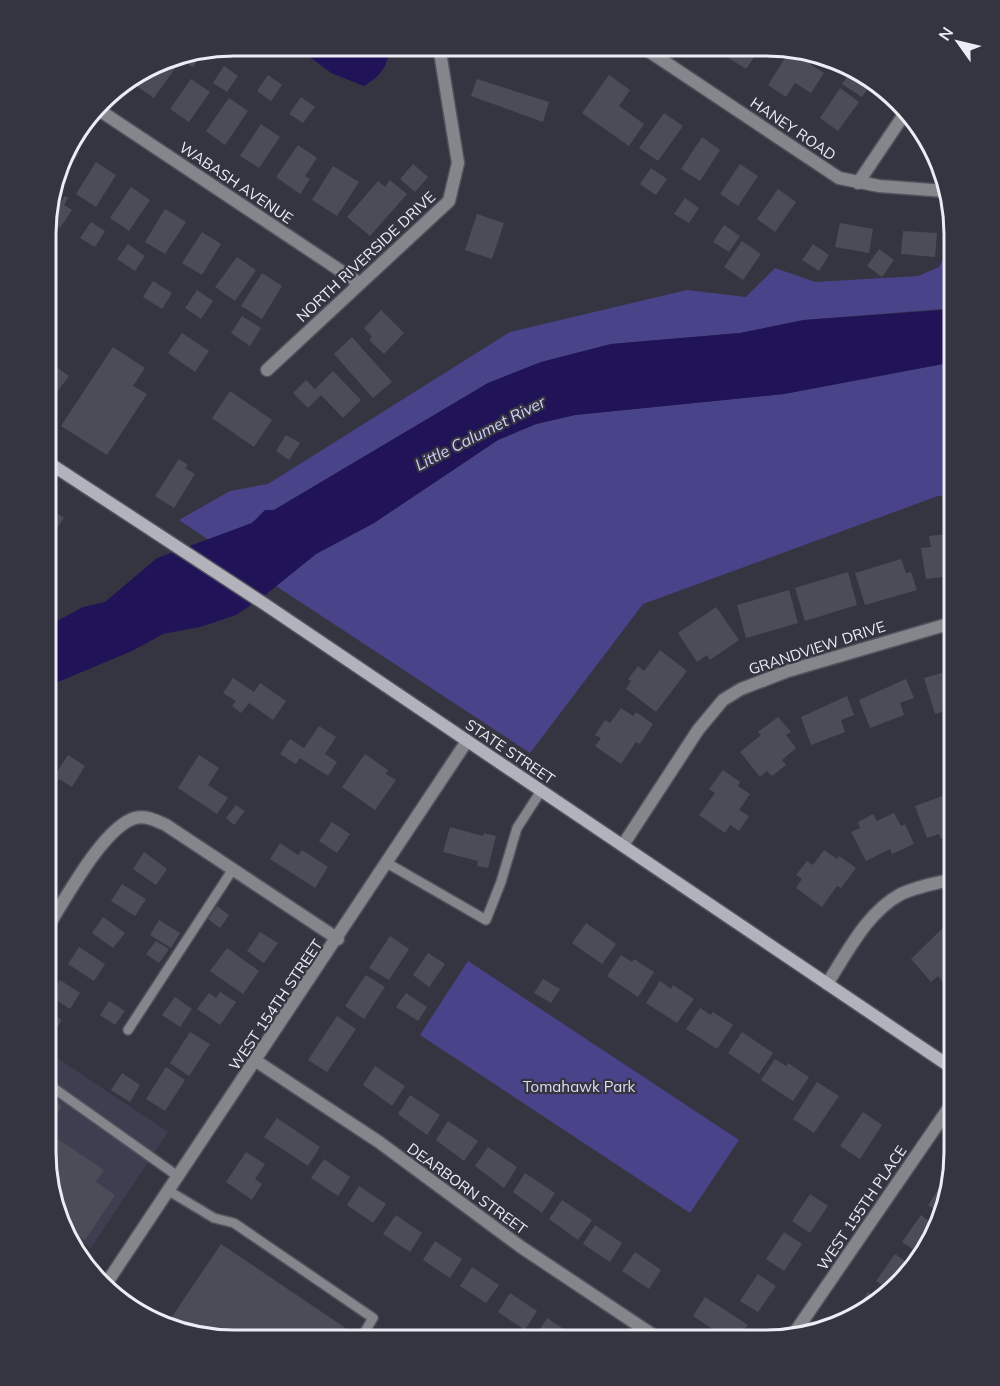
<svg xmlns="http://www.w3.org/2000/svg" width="1000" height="1386" font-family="Mulish,sans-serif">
  <rect width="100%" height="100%" fill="#353542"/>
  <path fill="#3e3e50" d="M 45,1050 L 168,1132 L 91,1248 L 63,1229 L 45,1153 Z"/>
  <path fill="#494389" d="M 955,235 L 955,308 L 804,320 L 740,333 L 611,344 L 542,362 L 488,383 L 252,523 L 209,540 L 179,520 L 230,491 L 268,484 L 510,332 L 687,290 L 746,297 L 775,268 L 815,282 L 918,276 L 939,267 Z
    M 943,364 L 955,365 L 955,496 L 938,496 L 643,604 L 530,753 L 276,586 L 316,554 L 374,523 L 498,440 L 536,424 L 575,415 L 784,394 Z
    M 468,961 L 739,1140 L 690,1213 L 420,1035 Z"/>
  <path fill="#211358" d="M 294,45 L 390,45 C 388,66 382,75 364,86 L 331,73 Z
    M 955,309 L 955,365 L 943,364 L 784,394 L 575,415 L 536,424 L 498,440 L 374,523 L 316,554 L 264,596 L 236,615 L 200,627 L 163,634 L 132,651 L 46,687 L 46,627 L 83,607 L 105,602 L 157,558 L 252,523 L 265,510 L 274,510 L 488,383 L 541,362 L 611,344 L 740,333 L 804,320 Z"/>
  <path fill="#4c4c59" d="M 734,46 L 747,47 L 761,47 L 746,69 L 727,57 Z
    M 792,47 L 813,60 L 810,64 L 824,73 L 811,93 L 795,83 L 786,97 L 768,85 Z
    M 200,51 L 203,52 L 193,67 L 179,58 L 181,54 Z
    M 165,60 L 176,67 L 154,98 L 135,85 L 145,71 Z
    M 224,66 L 238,76 L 227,92 L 213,83 Z
    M 851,71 L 873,80 L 862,97 L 842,84 Z
    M 268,75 L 282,85 L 271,101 L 257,91 Z
    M 609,75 L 630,90 L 619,106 L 644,124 L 629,146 L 582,113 Z
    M 191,79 L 210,92 L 189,122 L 170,109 Z
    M 477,79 L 549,102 L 543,122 L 471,96 Z
    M 840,88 L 859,102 L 838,131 L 820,118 Z
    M 301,97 L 315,107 L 303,123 L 289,114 Z
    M 229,98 L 248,111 L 225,145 L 206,131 Z
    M 664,113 L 683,126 L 658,161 L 639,148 Z
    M 261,124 L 280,137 L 259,168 L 240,156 Z
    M 702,137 L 720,150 L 700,181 L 681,169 Z
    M 68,145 L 79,153 L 62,177 L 58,175 Z
    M 298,145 L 317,158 L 305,176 L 310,179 L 300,194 L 276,177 Z
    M 96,162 L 116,175 L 96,207 L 76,194 Z
    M 413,164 L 428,177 L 415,192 L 400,179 Z
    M 740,164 L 758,176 L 738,206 L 720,194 Z
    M 333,166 L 359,182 L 337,216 L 312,200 Z
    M 651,168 L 667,179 L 656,195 L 640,184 Z
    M 390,180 L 407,194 L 370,236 L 347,217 L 378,181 L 385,187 Z
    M 131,187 L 150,200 L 129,231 L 110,218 Z
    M 778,189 L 796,202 L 775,232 L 757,219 Z
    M 65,196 L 68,198 L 64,205 L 72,210 L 60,228 L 47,220 Z
    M 685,198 L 699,208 L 689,223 L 674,214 Z
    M 165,209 L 186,222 L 165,254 L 145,242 Z
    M 477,214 L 504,223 L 492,259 L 465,250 Z
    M 91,222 L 105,231 L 95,247 L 80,238 Z
    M 840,223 L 873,229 L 869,253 L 835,247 Z
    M 724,225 L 740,236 L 729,252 L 713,242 Z
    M 903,231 L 937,233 L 935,257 L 901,254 Z
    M 202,232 L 221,244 L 202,275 L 182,263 Z
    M 742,241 L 761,254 L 743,280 L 724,267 Z
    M 128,244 L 145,256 L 135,271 L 117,259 Z
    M 813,244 L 829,255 L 819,271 L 802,260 Z
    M 879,249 L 894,260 L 882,277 L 867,266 Z
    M 237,257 L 256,270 L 235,301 L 215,287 Z
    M 262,273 L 282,286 L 262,319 L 241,306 Z
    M 47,280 L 58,287 L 46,305 Z
    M 153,281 L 172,293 L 162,309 L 143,297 Z
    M 197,290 L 213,301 L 201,319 L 185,308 Z
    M 381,310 L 404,333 L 384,354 L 369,340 L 372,337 L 364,328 Z
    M 242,316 L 261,328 L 250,346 L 231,333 Z
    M 182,333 L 209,351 L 195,372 L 168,353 Z
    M 352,337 L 392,382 L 373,398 L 334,354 Z
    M 113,347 L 145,368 L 133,386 L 147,394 L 107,455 L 61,426 Z
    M 46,364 L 50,367 L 52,364 L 69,376 L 57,392 L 46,385 Z
    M 333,371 L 361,400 L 343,418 L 321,395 L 308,408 L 293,393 L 306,380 L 315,389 Z
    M 230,391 L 272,420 L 254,447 L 212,418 Z
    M 286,435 L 300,443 L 289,460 L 276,451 Z
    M 179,459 L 188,465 L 185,468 L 195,474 L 174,508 L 155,496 Z
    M 48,507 L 64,518 L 46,543 L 46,509 Z
    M 947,534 L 949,545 L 955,544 L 955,580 L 952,581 L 951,576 L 926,579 L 921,548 L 931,547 L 929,536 Z
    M 901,559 L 906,573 L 911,572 L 917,590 L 865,605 L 855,573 Z
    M 848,572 L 857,605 L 805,621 L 795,588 Z
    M 789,590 L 798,623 L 746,638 L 737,605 Z
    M 716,607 L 739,640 L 710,660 L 707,655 L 697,662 L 678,633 Z
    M 660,650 L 687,671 L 656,712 L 626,689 L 631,681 L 628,679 L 638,666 L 644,671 Z
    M 955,669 L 955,708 L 935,714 L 924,678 Z
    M 233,678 L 254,692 L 260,683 L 286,701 L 273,720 L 249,703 L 241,713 L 232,706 L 236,701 L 223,693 Z
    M 906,679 L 914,698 L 900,703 L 904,715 L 870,728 L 859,700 Z
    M 847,696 L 854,715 L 841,720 L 845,732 L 811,745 L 801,717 Z
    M 621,708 L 633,716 L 636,712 L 653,724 L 640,744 L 636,742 L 621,764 L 595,746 L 601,738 L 595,735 L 605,720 L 610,723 Z
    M 778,717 L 791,732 L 786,735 L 796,748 L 782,760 L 786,765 L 772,776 L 767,771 L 760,777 L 740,752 L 761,735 L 758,732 Z
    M 319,726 L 336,737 L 325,754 L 337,762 L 328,776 L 300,758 L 296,764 L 280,754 L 290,739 L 304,748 Z
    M 365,754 L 388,770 L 386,774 L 396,780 L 375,810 L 342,787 Z
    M 68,755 L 85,766 L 72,787 L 59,779 L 48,795 L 46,794 L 46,769 L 55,775 Z
    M 199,755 L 219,768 L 208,785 L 228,798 L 217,814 L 178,788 Z
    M 723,770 L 740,782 L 738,786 L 750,794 L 739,810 L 749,816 L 739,831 L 730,825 L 725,833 L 699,815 L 715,793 L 709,789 Z
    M 951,793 L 955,803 L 955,835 L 941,839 L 939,834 L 927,838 L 915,806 Z
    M 236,805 L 245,811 L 234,825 L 226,818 Z
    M 894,813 L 901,826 L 905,824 L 914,844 L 892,854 L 890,849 L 866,861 L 851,832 L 860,828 L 858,822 L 873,814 L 877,821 Z
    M 332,822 L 350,834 L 337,853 L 319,841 Z
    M 450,827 L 483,836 L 484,833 L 496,836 L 488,868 L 477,866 L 478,861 L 443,852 Z
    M 46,828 L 54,833 L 46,846 Z
    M 280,843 L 298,855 L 302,850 L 328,867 L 315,888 L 270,859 Z
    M 824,850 L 837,859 L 839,856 L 856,868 L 841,888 L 837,886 L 822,907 L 796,888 L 802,879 L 796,875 L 807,861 L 813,865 Z
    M 144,852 L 167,869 L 156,885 L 133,869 Z
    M 122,884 L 146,899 L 135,916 L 111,901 Z
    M 217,906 L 229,915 L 220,928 L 208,919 Z
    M 103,917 L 125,933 L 113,948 L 92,933 Z
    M 159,920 L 180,933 L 171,948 L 150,935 Z
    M 949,922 L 955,930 L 955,964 L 952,966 L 955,977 L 945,985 L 938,976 L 931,982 L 911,959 Z
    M 586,923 L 616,944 L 602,964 L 572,943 Z
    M 260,932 L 278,943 L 264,963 L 247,951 Z
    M 390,936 L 409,949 L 389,980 L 369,968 Z
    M 156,941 L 169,949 L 159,963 L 146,954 Z
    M 79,947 L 105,964 L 94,981 L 68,964 Z
    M 227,948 L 259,971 L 243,994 L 210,971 Z
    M 428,953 L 445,964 L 429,987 L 413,975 Z
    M 621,955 L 632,962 L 634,959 L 654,972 L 638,997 L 607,976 Z
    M 366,975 L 385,987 L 364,1019 L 345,1006 Z
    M 543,979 L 560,989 L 551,1003 L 534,993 Z
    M 60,980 L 80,993 L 70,1009 L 50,996 Z
    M 660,981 L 671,989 L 673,985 L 694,999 L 677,1023 L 646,1003 Z
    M 220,992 L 236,1002 L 220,1025 L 197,1009 L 209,993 L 216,998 Z
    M 406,993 L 427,1007 L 418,1021 L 396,1007 Z
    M 175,997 L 192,1009 L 180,1027 L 162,1015 Z
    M 109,1001 L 125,1011 L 115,1025 L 100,1015 Z
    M 700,1008 L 711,1015 L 713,1012 L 733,1025 L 717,1049 L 686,1029 Z
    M 45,1009 L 62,1020 L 51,1037 L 45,1033 Z
    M 337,1016 L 356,1029 L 327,1072 L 308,1060 Z
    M 190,1032 L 210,1044 L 189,1076 L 170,1063 Z
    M 742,1032 L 773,1053 L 759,1074 L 728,1053 Z
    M 775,1059 L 786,1066 L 788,1063 L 809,1077 L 793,1101 L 761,1080 Z
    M 375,1066 L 405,1086 L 392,1106 L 363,1085 Z
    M 166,1067 L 185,1080 L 165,1111 L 146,1099 Z
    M 122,1073 L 140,1085 L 130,1102 L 111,1090 Z
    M 817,1082 L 839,1096 L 814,1133 L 793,1119 Z
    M 45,1094 L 62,1106 L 46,1131 L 104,1170 L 96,1182 L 115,1195 L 85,1240 L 62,1225 L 45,1153 Z
    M 410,1095 L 440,1115 L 427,1135 L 398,1114 Z
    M 863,1112 L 882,1125 L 860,1159 L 840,1146 Z
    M 277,1118 L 320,1147 L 308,1166 L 264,1137 Z
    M 448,1121 L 478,1141 L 464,1161 L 436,1140 Z
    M 488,1147 L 517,1167 L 504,1188 L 475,1166 Z
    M 246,1152 L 265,1164 L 255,1179 L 262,1184 L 252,1200 L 226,1182 Z
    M 324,1159 L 350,1177 L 338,1196 L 311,1178 Z
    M 525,1173 L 555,1193 L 542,1213 L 513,1192 Z
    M 946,1178 L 949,1180 L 939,1212 L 928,1205 Z
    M 359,1186 L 386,1204 L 373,1223 L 347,1205 Z
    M 810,1194 L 828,1206 L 810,1233 L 792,1221 Z
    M 562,1200 L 592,1220 L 578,1240 L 549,1219 Z
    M 396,1215 L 422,1233 L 410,1252 L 383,1234 Z
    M 921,1215 L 934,1225 L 929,1241 L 920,1254 L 902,1242 Z
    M 595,1225 L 622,1243 L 610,1262 L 583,1244 Z
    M 784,1232 L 802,1244 L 784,1271 L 766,1259 Z
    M 435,1241 L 462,1259 L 450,1278 L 423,1260 Z
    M 221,1244 L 350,1331 L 345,1340 L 209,1339 L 167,1324 Z
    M 635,1252 L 661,1270 L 649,1289 L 622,1271 Z
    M 895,1254 L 912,1266 L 888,1289 L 876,1281 Z
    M 472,1267 L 499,1285 L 486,1303 L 460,1286 Z
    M 758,1274 L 776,1286 L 758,1312 L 740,1301 Z
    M 868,1292 L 877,1298 L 849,1322 L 848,1322 Z
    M 510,1293 L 537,1311 L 525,1330 L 498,1312 Z
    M 705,1297 L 748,1325 L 737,1341 L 730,1341 L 693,1316 Z
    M 547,1318 L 574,1336 L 571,1340 L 540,1340 L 535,1337 Z"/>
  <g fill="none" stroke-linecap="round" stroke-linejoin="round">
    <g stroke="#52525e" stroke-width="12">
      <path id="service" d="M 387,863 L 486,920 L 501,882 L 517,828 L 541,791
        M 128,1030 L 233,869
        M 45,1082 L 179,1177
        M 169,1191 L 214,1218 L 234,1223 L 373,1318 L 360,1340"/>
    </g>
    <g stroke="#52525e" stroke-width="15">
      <path id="minor" d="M 641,46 L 839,178 L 879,186 L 945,191
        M 96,108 L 359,283
        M 858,183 L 905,113
        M 267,370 L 449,201 L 458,163 L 439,46
        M 623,845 L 698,730 L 723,700 L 741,689 L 788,671 L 955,622
        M 45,931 C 64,902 103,827 135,818 C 146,815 157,821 166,825 L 338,939
        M 827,984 C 847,953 867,912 901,894 C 918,886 936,883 955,879
        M 256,1061 L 379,1142 L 521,1247 L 662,1341
        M 106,1284 L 467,741
        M 793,1335 L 955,1099"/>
    </g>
    <g stroke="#52525e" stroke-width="15">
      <path id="secondary" d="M 46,461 L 266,605 L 955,1070"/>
    </g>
    <use href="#service" stroke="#85858c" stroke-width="9"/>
    <use href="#minor" stroke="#85858c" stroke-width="12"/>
    <use href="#secondary" stroke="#b1b2bc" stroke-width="12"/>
  </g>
  <g text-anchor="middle" stroke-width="4.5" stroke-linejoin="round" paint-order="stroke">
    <g font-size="15" fill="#ebecf4" stroke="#353542">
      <text transform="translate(793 129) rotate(34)" y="5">HANEY ROAD</text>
      <text transform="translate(236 183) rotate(34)" y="5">WABASH AVENUE</text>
      <text transform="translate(366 257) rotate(-43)" y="5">NORTH RIVERSIDE DRIVE</text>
      <text transform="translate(817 648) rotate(-18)" y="5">GRANDVIEW DRIVE</text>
      <text transform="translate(510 752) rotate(34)" y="5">STATE STREET</text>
      <text transform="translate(276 1005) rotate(-56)" y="5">WEST 154TH STREET</text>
      <text transform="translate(467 1189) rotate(36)" y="5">DEARBORN STREET</text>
      <text transform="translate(862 1208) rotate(-56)" y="5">WEST 155TH PLACE</text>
    </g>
    <g font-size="15" fill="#dedff5" stroke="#353542">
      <text x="579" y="1092">Tomahawk Park</text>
    </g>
    <g font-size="16" font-style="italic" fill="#cfd0fa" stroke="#353542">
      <text transform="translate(480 433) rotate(-27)" y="6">Little Calumet River</text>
    </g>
  </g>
  <path d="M0 0H1000V1386H0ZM234 56H766A178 178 0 0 1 944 234V1152A178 178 0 0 1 766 1330H234A178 178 0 0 1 56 1152V234A178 178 0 0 1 234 56Z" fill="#353542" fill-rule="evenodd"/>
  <path fill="none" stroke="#ebecf4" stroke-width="3" d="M234 56H766A178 178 0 0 1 944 234V1152A178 178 0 0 1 766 1330H234A178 178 0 0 1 56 1152V234A178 178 0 0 1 234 56Z"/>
  <g transform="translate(958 42) rotate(304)" stroke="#353542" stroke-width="4.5" paint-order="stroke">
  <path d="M0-4.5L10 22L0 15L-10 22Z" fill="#ebecf4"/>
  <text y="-9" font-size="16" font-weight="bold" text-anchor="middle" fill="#ebecf4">N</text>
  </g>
</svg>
